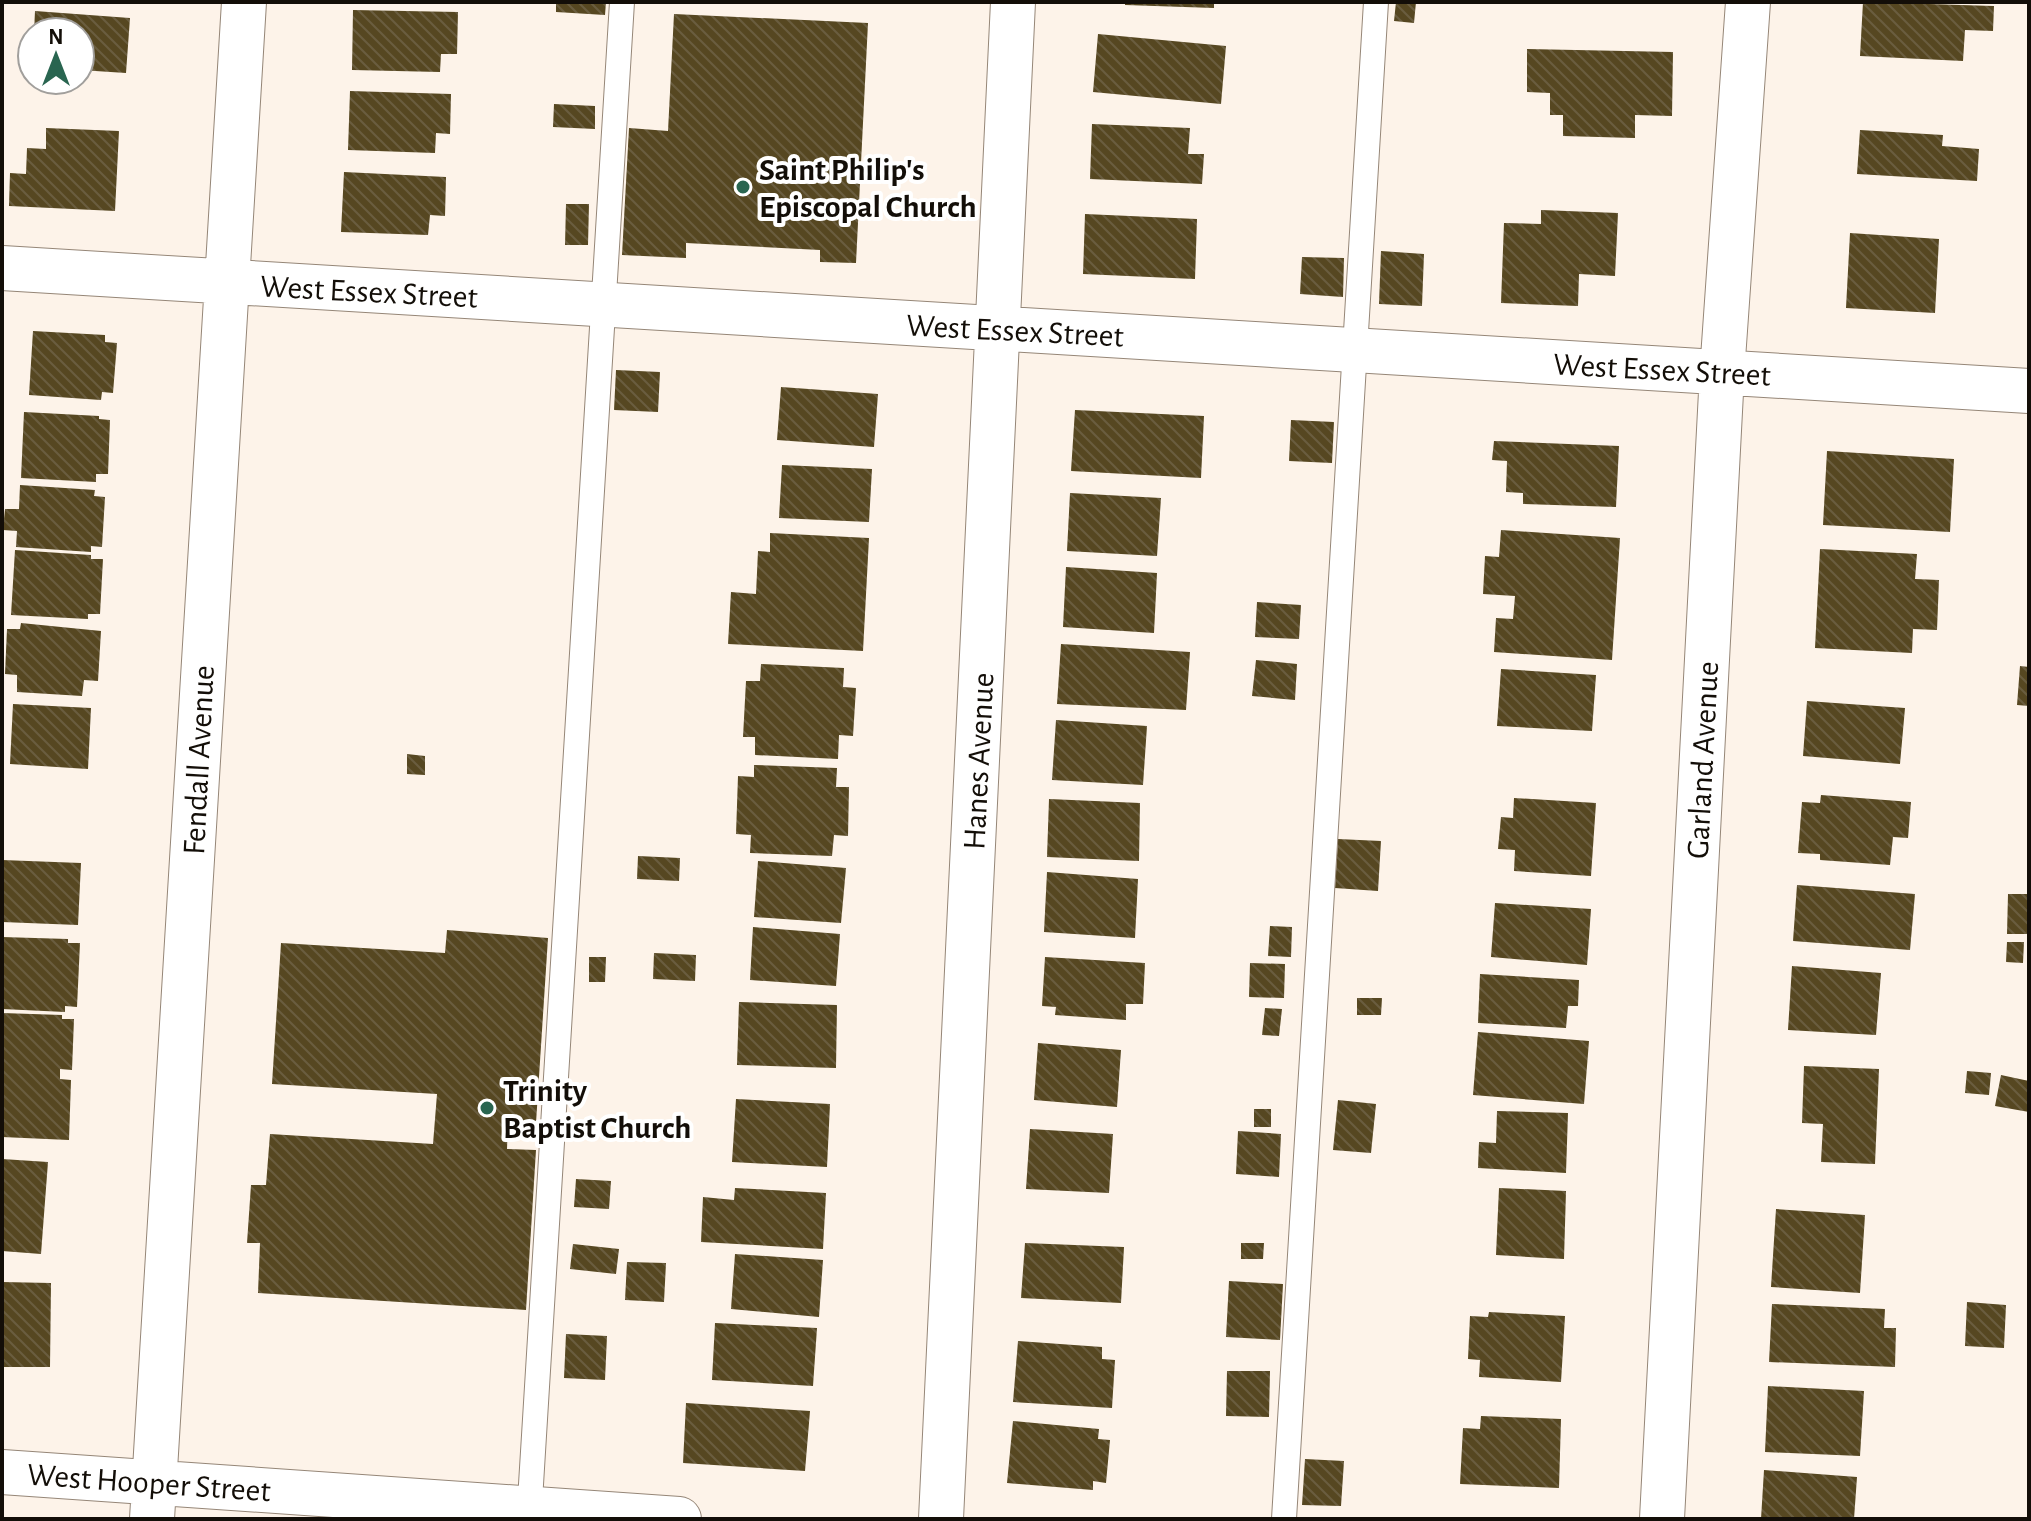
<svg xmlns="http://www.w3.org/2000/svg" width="2031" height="1521" font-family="'Alegreya Sans',sans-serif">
  <defs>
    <pattern id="building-back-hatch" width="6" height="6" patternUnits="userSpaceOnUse" patternTransform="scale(2)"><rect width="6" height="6" fill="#564721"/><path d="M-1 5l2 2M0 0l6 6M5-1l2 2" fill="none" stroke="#6a5d3f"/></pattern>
  </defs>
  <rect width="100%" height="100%" fill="#fdf3e9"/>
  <path fill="url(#building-back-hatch)" d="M 556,2 L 606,2 L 605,15 L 556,12 Z
    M 1125,2 L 1214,2 L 1214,8 L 1125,5 Z
    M 1396,2 L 1416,2 L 1414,23 L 1394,21 Z
    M 1863,2 L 1994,6 L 1993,31 L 1965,30 L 1963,61 L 1860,56 Z
    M 353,10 L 458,12 L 457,54 L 441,54 L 440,72 L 352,70 Z
    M 35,11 L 130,18 L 126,73 L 80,70 L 80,32 L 34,32 Z
    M 674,14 L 868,23 L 856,263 L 820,262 L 820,250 L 686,243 L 686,258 L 622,255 L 629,128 L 668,131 Z
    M 1098,34 L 1226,46 L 1221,104 L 1093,92 Z
    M 1527,49 L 1673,52 L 1672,116 L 1635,115 L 1635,138 L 1563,136 L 1563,115 L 1550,115 L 1550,93 L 1527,92 Z
    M 350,91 L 451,94 L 450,134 L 436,133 L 435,153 L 348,150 Z
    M 554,104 L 595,106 L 595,129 L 553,127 Z
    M 1092,124 L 1190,128 L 1188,154 L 1204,154 L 1202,184 L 1090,179 Z
    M 46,128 L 119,131 L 115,211 L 9,206 L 10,173 L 26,174 L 27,148 L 46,149 Z
    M 1860,130 L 1943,135 L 1942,146 L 1979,149 L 1977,181 L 1857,174 Z
    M 344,172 L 446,177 L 445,216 L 430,215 L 428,235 L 341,232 Z
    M 566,204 L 589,204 L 588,245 L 565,245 Z
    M 1541,210 L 1618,213 L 1615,276 L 1579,274 L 1578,306 L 1501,303 L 1504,223 L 1541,224 Z
    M 1085,214 L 1197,219 L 1195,279 L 1083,274 Z
    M 1850,233 L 1939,239 L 1935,313 L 1846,308 Z
    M 1381,251 L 1424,254 L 1422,306 L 1379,304 Z
    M 1302,257 L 1344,258 L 1343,297 L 1300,294 Z
    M 33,331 L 105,335 L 105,342 L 117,343 L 113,393 L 102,392 L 101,400 L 29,395 Z
    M 616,370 L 660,372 L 658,412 L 614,410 Z
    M 781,387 L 878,394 L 874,447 L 777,440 Z
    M 1075,410 L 1204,416 L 1201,478 L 1071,471 Z
    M 24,412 L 99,416 L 99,419 L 110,420 L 108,474 L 96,474 L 96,482 L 21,478 Z
    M 1291,420 L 1334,422 L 1332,463 L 1289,461 Z
    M 1494,441 L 1619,446 L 1616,507 L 1523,504 L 1523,493 L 1506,492 L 1507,461 L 1492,460 Z
    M 1827,451 L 1954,459 L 1950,532 L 1823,525 Z
    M 782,465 L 872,469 L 869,522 L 779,518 Z
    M 20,485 L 95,490 L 94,496 L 105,497 L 102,547 L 91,546 L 91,552 L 16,547 L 17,531 L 3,530 L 5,509 L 19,509 Z
    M 1070,493 L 1161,498 L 1157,556 L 1067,551 Z
    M 1501,530 L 1620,538 L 1612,660 L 1494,652 L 1496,618 L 1513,619 L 1515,596 L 1483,594 L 1485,556 L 1499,557 Z
    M 770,533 L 869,538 L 863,651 L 728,644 L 731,592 L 756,594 L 758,551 L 770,552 Z
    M 1820,549 L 1917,554 L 1915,579 L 1939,580 L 1937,630 L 1913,629 L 1912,653 L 1815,648 Z
    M 15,550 L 91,555 L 91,559 L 103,559 L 100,614 L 88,614 L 88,619 L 11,615 Z
    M 1066,567 L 1157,573 L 1154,633 L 1063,627 Z
    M 1257,602 L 1301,605 L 1299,639 L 1255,637 Z
    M 21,623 L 101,631 L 98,681 L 84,680 L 82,696 L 17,692 L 17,675 L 5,674 L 7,629 L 20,629 Z
    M 1061,644 L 1190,652 L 1186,710 L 1057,704 Z
    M 1256,660 L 1297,664 L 1295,700 L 1252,696 Z
    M 761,664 L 844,668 L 843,687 L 856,688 L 853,736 L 839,735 L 838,759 L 755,755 L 755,737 L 743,737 L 746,681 L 760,681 Z
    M 2020,666 L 2029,667 L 2029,706 L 2017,705 Z
    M 1501,669 L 1596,675 L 1592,731 L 1497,726 Z
    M 1807,701 L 1905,708 L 1900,764 L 1803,756 Z
    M 13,704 L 91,708 L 88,769 L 10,764 Z
    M 1056,720 L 1147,726 L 1143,785 L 1052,780 Z
    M 407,754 L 425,756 L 425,775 L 407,774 Z
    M 754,765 L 837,768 L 836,787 L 849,787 L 848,836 L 834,835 L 832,856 L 750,853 L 751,835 L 736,834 L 738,776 L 754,777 Z
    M 1821,795 L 1911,802 L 1908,838 L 1893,837 L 1890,865 L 1820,860 L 1820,854 L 1798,853 L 1802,802 L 1820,803 Z
    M 1514,798 L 1596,803 L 1591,876 L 1514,871 L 1515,850 L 1498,849 L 1501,817 L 1513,818 Z
    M 1049,799 L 1140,803 L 1139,861 L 1047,857 Z
    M 1338,839 L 1381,841 L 1378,891 L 1335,888 Z
    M 638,856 L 680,858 L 679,881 L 637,879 Z
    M 2,860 L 81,863 L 78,925 L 2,922 Z
    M 758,861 L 846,868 L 841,923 L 754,917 Z
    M 1047,872 L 1138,879 L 1135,938 L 1044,932 Z
    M 1797,885 L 1915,894 L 1910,950 L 1793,941 Z
    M 2008,894 L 2029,894 L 2029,934 L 2007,934 Z
    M 1495,903 L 1591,909 L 1587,965 L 1491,957 Z
    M 1270,926 L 1292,927 L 1291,957 L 1268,956 Z
    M 753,927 L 840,934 L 836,986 L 750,980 Z
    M 447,930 L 548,938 L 536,1123 L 508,1121 L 507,1149 L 536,1150 L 526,1310 L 258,1293 L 260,1243 L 247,1243 L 251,1185 L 266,1185 L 270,1134 L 433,1144 L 437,1094 L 272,1084 L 281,943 L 445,953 Z
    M 2,937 L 68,939 L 68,943 L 80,943 L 77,1007 L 65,1006 L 65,1012 L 2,1009 Z
    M 2007,942 L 2024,942 L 2023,963 L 2006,962 Z
    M 654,953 L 696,955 L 695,981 L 653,979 Z
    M 589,957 L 606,957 L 605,982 L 589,982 Z
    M 1045,957 L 1145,963 L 1143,1004 L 1126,1004 L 1126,1020 L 1055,1015 L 1056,1007 L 1042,1006 Z
    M 1250,963 L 1285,964 L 1284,998 L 1249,997 Z
    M 1792,966 L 1881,973 L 1876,1035 L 1788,1030 Z
    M 1480,974 L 1579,980 L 1578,1006 L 1568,1006 L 1566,1028 L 1478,1023 Z
    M 1357,998 L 1382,998 L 1381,1015 L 1357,1015 Z
    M 739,1002 L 837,1005 L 836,1068 L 737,1065 Z
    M 1265,1008 L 1282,1009 L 1279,1036 L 1262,1035 Z
    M 2,1013 L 62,1015 L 62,1019 L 74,1019 L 72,1070 L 60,1069 L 60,1079 L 71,1080 L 69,1140 L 2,1137 Z
    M 1478,1032 L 1589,1041 L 1584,1104 L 1473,1095 Z
    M 1038,1043 L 1121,1050 L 1117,1107 L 1034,1100 Z
    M 1804,1066 L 1879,1069 L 1875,1164 L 1821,1162 L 1823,1124 L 1802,1123 Z
    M 1967,1071 L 1991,1073 L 1989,1095 L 1965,1093 Z
    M 2001,1075 L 2029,1081 L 2029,1112 L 1995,1106 Z
    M 736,1099 L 830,1104 L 827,1167 L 732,1162 Z
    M 1338,1100 L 1376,1104 L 1371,1153 L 1333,1150 Z
    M 1254,1109 L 1271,1109 L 1271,1127 L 1254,1127 Z
    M 1497,1111 L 1568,1113 L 1566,1173 L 1478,1168 L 1479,1142 L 1496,1143 Z
    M 1030,1129 L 1113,1134 L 1109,1193 L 1026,1189 Z
    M 1238,1131 L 1281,1134 L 1279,1177 L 1236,1174 Z
    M 2,1159 L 48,1162 L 41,1254 L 2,1251 Z
    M 576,1179 L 611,1181 L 609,1209 L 574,1207 Z
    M 735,1188 L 826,1193 L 823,1249 L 701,1242 L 703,1197 L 734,1200 Z
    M 1499,1188 L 1566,1191 L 1564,1259 L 1496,1255 Z
    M 1776,1209 L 1865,1215 L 1860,1293 L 1771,1287 Z
    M 1025,1243 L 1124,1247 L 1121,1303 L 1021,1298 Z
    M 1241,1243 L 1264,1243 L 1263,1259 L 1241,1259 Z
    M 573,1244 L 619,1249 L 616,1274 L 570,1269 Z
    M 735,1254 L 823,1260 L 819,1317 L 731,1309 Z
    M 627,1262 L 666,1263 L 664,1302 L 625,1300 Z
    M 1229,1281 L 1283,1284 L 1280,1340 L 1226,1337 Z
    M 2,1282 L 51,1283 L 50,1367 L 2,1367 Z
    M 1967,1302 L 2006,1305 L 2004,1348 L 1965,1346 Z
    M 1772,1304 L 1885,1309 L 1884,1328 L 1896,1328 L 1895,1367 L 1769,1362 Z
    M 1489,1312 L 1565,1316 L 1561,1382 L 1479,1377 L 1480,1360 L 1468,1359 L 1470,1316 L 1488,1317 Z
    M 715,1323 L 817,1328 L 813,1386 L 712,1380 Z
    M 566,1334 L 607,1336 L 605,1380 L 564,1378 Z
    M 1018,1341 L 1102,1347 L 1102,1359 L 1115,1360 L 1112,1408 L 1013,1402 Z
    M 1227,1371 L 1270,1371 L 1269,1417 L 1226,1416 Z
    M 1768,1386 L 1864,1391 L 1860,1456 L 1765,1452 Z
    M 686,1403 L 810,1411 L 805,1471 L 683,1463 Z
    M 1481,1416 L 1561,1419 L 1559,1488 L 1460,1484 L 1463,1428 L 1480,1429 Z
    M 1013,1421 L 1099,1429 L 1098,1439 L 1110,1440 L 1106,1483 L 1093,1481 L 1093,1490 L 1007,1483 Z
    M 1305,1459 L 1344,1461 L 1341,1506 L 1302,1505 Z
    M 1764,1470 L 1857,1477 L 1854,1519 L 1761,1519 Z"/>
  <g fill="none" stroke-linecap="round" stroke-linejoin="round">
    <g stroke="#958677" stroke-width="26">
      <path id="service" d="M 529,1517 L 622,2
        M 1284,1519 L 1376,2"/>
    </g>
    <g stroke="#958677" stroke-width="46">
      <path id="minor" d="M 2,268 L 2029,391
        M 2,1472 L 679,1519
        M 152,1519 L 244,2
        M 941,1519 L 1013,2
        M 1662,1519 L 1722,373 L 1748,2"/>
    </g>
    <use href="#service" stroke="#fff" stroke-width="24"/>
    <use href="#minor" stroke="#fff" stroke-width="44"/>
  </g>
  <g fill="#296550" stroke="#fff" stroke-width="3">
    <circle cx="743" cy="187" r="8"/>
    <circle cx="487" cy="1108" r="8"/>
  </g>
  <g text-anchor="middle" stroke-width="8" stroke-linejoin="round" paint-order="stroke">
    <g font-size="32" font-weight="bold" fill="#130e08" stroke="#fff" text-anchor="start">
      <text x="759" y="180">Saint Philip's<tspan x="759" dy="37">Episcopal Church</tspan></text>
      <text x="503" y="1101">Trinity<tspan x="503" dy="37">Baptist Church</tspan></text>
    </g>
    <g font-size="32" fill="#130e08" stroke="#fff">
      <text transform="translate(369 291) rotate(3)" y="11">West Essex Street</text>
      <text transform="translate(1015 330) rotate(3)" y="11">West Essex Street</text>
      <text transform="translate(1662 369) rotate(3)" y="11">West Essex Street</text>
      <text transform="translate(198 760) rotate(-87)" y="11">Fendall Avenue</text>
      <text transform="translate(1702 760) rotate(-87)" y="11">Garland Avenue</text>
      <text transform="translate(978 761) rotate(-87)" y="11">Hanes Avenue</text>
      <text transform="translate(149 1482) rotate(4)" y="11">West Hooper Street</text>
    </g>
  </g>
  <rect width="2031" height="1521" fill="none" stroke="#130e08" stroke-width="8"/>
  <g transform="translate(56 56)"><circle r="38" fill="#ffffff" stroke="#a19f9c" stroke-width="2"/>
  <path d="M0-6L14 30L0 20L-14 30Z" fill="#296550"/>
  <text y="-12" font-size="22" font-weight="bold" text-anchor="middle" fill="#130e08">N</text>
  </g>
</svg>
